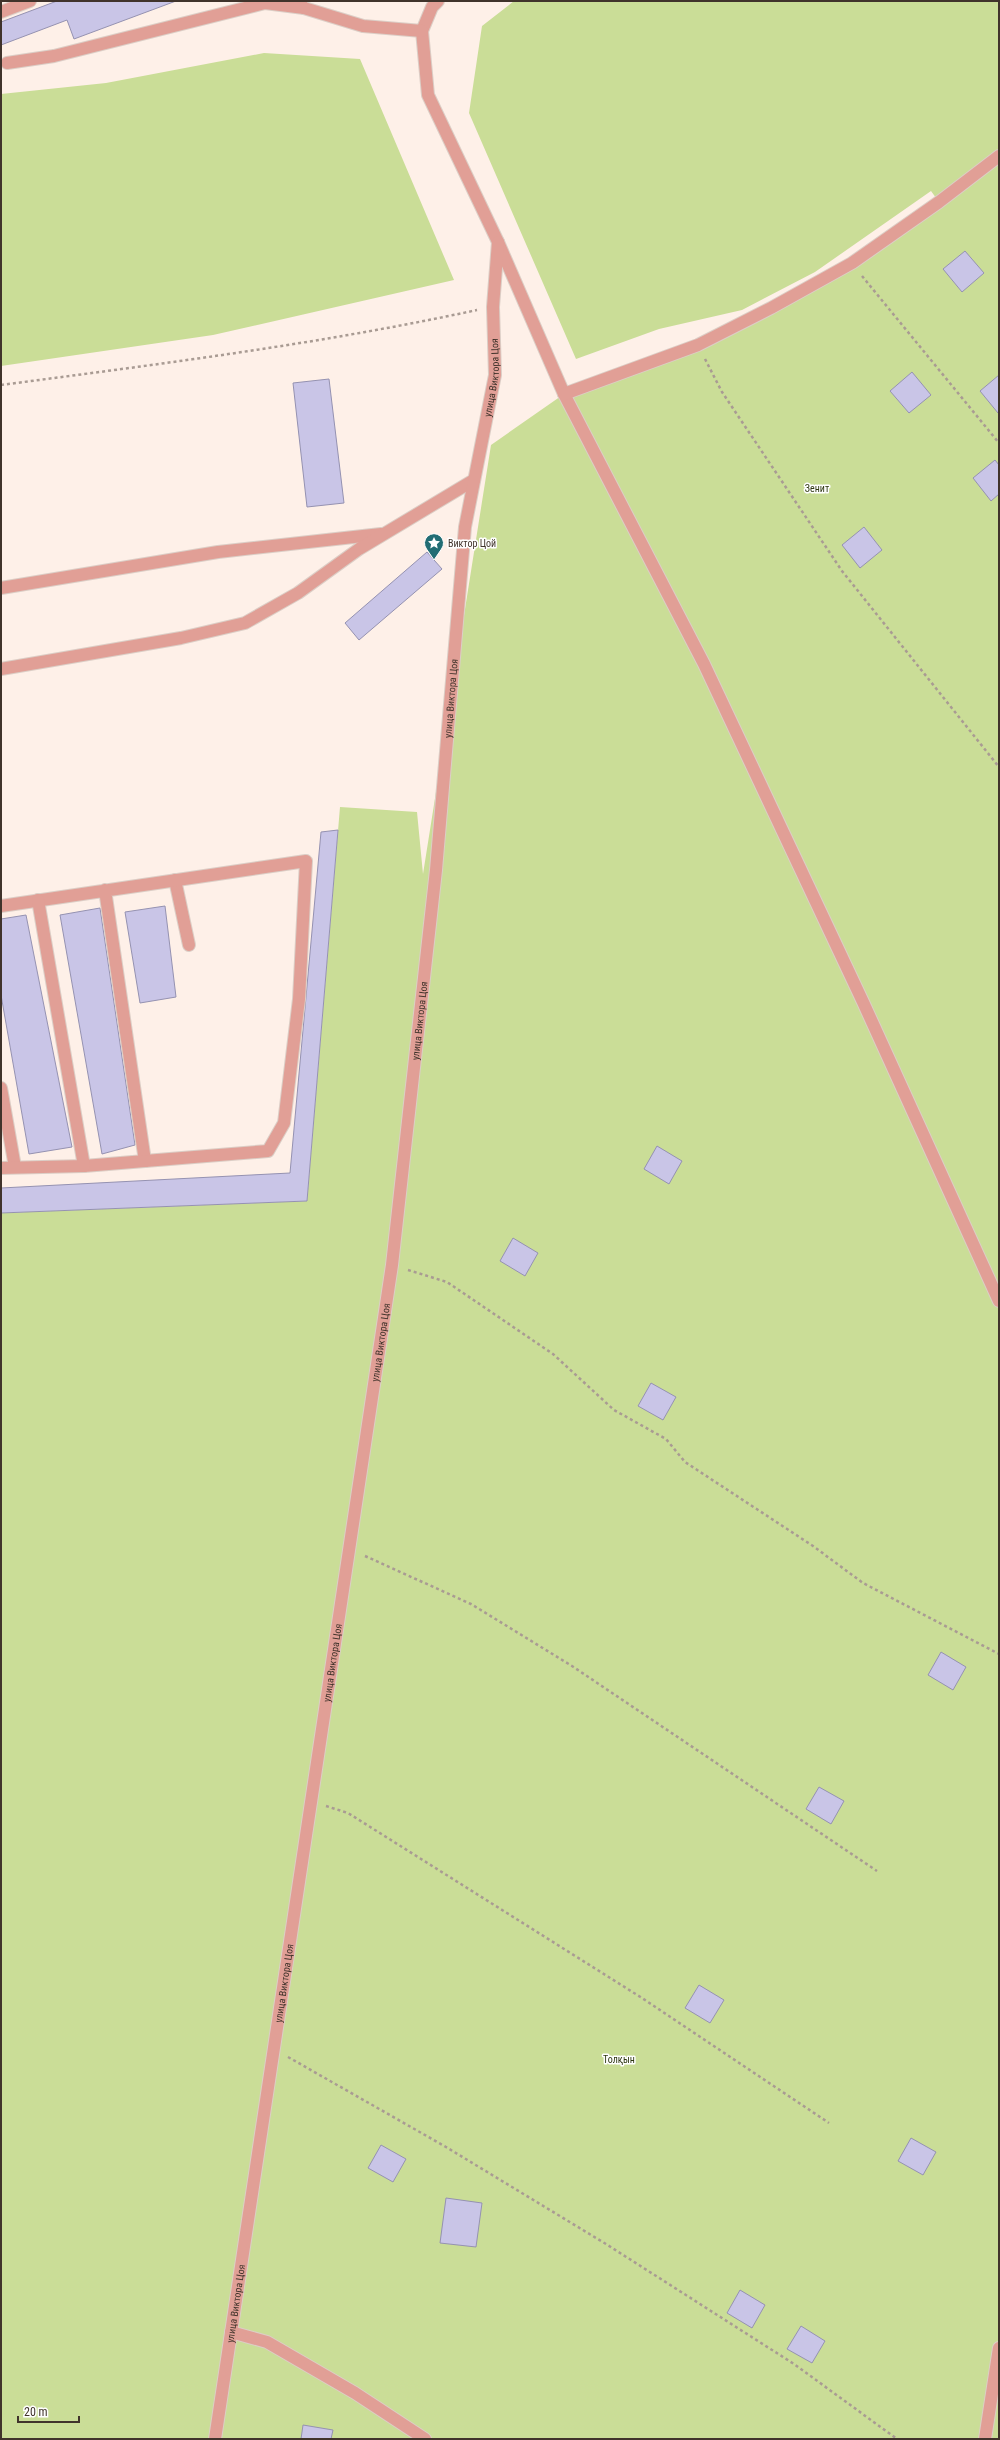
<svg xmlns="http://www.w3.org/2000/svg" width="1000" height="2440" font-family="'Roboto Condensed',sans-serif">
  <rect width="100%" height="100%" fill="#fef0e8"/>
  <path fill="#cadd97" d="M 514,1 L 999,1 L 999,2439 L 1,2439 L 1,1213 L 307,1201 L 340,807 L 417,812 L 423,874 L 491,445 L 564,394 L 771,308 L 939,202 L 931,191 L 815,272 L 742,310 L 659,329 L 576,359 L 469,113 L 482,26 Z
    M 264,53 L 360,59 L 454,280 L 213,335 L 1,366 L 1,94 L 106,83 Z"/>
  <path fill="#c9c5e7" stroke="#9592b1" d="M 57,1 L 176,1 L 74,39 L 67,20 L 1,45 L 1,22 Z
    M 965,251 L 984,273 L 962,292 L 943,269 Z
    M 912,372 L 931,395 L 909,413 L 890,391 Z
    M 999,375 L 999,412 L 998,413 L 980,391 Z
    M 329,379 L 344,503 L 307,507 L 293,383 Z
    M 995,460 L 999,465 L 999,494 L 991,501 L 973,478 Z
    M 864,527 L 882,550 L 860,568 L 842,545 Z
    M 427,552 L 442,569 L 359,640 L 345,623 Z
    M 338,830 L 307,1201 L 1,1213 L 1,1188 L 290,1173 L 321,832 Z
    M 165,906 L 176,997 L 140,1003 L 125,912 Z
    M 100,908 L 135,1145 L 102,1154 L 60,915 Z
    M 26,915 L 72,1147 L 29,1154 L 1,995 L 1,919 Z
    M 657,1146 L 682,1161 L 669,1184 L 644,1169 Z
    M 513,1238 L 538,1253 L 525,1276 L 500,1261 Z
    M 651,1383 L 676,1397 L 663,1420 L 638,1406 Z
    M 941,1652 L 966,1667 L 953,1690 L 928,1675 Z
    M 819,1787 L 844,1801 L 831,1824 L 806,1809 Z
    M 699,1985 L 724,2000 L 710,2023 L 685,2008 Z
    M 911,2138 L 936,2152 L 923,2175 L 898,2161 Z
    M 381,2145 L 406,2159 L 393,2182 L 368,2168 Z
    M 446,2198 L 482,2203 L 476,2247 L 440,2243 Z
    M 740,2290 L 765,2305 L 752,2328 L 727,2313 Z
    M 801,2326 L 825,2341 L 812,2363 L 787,2349 Z
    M 303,2425 L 333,2430 L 331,2439 L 301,2439 Z"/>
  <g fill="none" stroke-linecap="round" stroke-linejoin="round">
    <g stroke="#dccec6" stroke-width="14">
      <g id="minor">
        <path d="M 438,1 L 432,7 L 422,31 L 428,95 L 498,242 L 564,394 L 704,664 L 863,1002 L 999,1301"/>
        <path d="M 300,3 L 304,8 L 363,26 L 422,31"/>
        <path d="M 1,12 L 30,1"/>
        <path d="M 7,63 L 54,56 L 265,3 L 304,8"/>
        <path d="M 564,394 L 698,345 L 771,308 L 852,263 L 939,202 L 999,156"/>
        <path d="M 1,588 L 218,552 L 381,534"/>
        <path d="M 1,669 L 181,638 L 245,623 L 298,593 L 359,549 L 474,480"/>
        <path d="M 175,880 L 189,945"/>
        <path d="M 1,906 L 306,861 L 299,999 L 284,1123 L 268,1151 L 145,1161 L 105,890"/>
        <path d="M 1,1088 L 15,1167"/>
        <path d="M 84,1166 L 145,1161"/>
        <path d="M 1,1168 L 84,1166 L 38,900"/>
        <path d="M 231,2332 L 267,2342 L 355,2393 L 425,2439"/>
        <path id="s1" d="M 215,2439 L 392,1265 L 436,870 L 465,527 L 495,375 L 493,307 L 498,242"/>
        <path d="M 985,2439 L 999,2348"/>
      </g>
    </g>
    <path stroke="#a99b93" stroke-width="2.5" stroke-dasharray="3 3" stroke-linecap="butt" d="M 862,276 L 999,443
      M 705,359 L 722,392 L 842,571 L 999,767
      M 1,385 C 160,364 320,344 477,310
      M 408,1270 L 447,1282 L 553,1354 L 614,1410 L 666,1439 L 685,1462 L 813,1546 L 863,1583 L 999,1654
      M 365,1556 L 471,1604 L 572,1666 L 877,1871
      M 326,1806 L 348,1813 L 642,1998 L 829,2123
      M 288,2057 L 446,2147 L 606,2244 L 794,2364 L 897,2439"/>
    <use href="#minor" stroke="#e19f96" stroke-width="12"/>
  </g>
  <defs>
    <g id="sight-pin" transform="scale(1)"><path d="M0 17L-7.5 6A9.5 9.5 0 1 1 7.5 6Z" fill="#226d74" stroke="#fff"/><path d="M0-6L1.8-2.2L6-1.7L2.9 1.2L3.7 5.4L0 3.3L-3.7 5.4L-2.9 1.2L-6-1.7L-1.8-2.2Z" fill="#fff"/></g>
  </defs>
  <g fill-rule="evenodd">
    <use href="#sight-pin" x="434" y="543"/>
  </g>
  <g text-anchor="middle" stroke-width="3" stroke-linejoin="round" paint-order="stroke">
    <g font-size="10" fill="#40332b" stroke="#fff">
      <text dy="4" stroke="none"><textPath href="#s1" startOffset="2081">улица Виктора Цоя</textPath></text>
      <text dy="4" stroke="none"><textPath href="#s1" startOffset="1757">улица Виктора Цоя</textPath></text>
      <text dy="4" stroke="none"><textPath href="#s1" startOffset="1433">улица Виктора Цоя</textPath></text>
      <text dy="4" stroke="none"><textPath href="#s1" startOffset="1109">улица Виктора Цоя</textPath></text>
      <text dy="4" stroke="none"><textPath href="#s1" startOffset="785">улица Виктора Цоя</textPath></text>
      <text dy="4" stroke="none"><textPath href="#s1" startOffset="461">улица Виктора Цоя</textPath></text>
      <text dy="4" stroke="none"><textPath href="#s1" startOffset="137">улица Виктора Цоя</textPath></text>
    </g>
    <g font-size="10" fill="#2e3711" stroke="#fff">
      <text x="817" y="492">Зенит</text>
      <text x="619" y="2063">Толқын</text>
    </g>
    <g font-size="10" fill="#40332b" stroke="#fff" text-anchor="start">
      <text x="448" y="547">Виктор Цой</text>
    </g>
  </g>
  <rect width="1000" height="2440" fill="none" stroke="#40332b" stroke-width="4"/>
  <path d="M18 2416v6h61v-6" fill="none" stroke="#40332b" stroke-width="2"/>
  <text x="24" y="2416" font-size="12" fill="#40332b" stroke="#ffffff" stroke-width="3" paint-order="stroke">20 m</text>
</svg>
